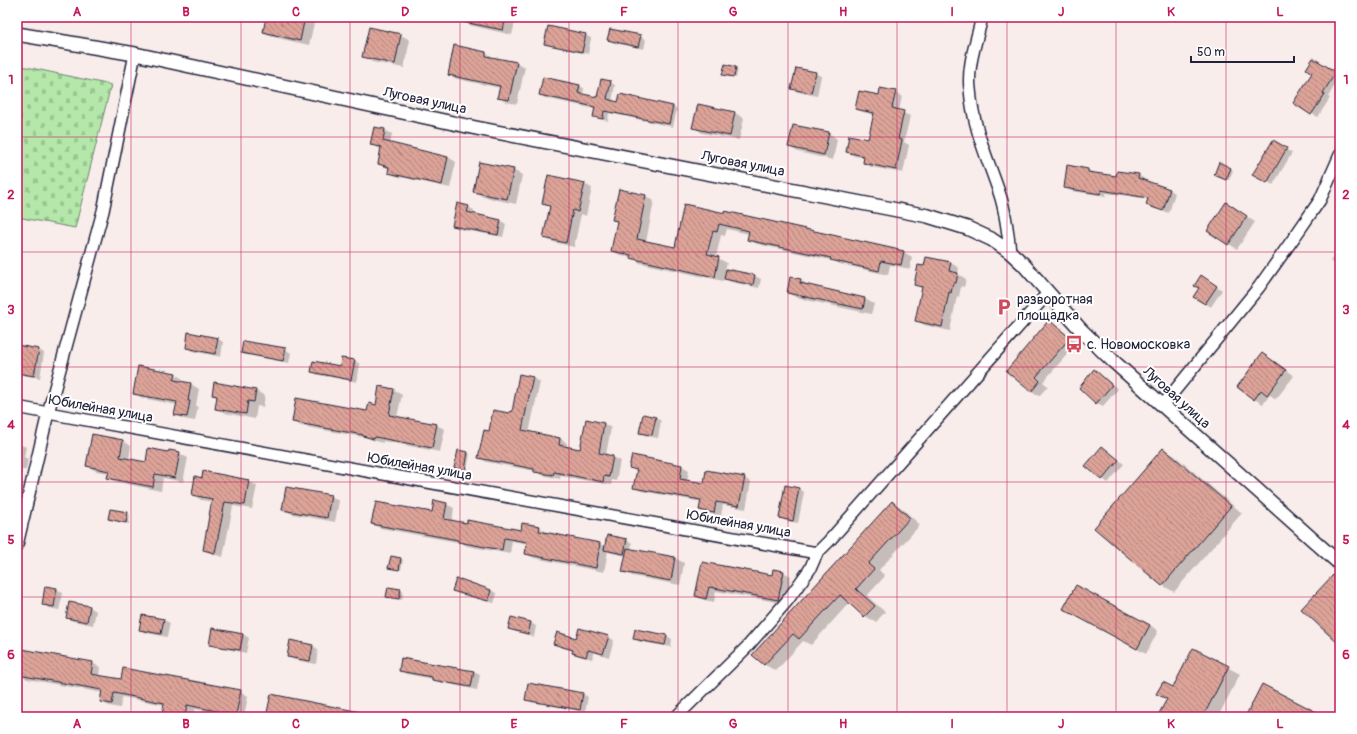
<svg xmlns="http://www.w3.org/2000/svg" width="1357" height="734" font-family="Pangolin,sans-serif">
  <defs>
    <pattern id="cemetery-stones" width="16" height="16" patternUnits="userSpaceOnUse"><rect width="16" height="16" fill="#b4e7a9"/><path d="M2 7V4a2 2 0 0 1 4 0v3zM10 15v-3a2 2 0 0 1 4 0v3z" fill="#9ac692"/></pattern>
    <pattern id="building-back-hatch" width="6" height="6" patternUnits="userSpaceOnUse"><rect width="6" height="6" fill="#dca398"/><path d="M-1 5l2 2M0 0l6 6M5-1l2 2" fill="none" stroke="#b2847d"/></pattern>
  </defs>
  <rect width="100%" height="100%" fill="#f8edea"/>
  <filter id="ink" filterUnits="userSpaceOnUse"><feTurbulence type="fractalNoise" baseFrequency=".025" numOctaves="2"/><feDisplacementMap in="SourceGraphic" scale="8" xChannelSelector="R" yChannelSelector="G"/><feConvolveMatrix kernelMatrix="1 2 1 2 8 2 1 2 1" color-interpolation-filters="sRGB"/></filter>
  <g filter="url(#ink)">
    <path fill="url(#cemetery-stones)" stroke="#6b8472" d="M 17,65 L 111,85 L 75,228 L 17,217 Z"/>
    <path fill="#0003" d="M 131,17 L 146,17 L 145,22 L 134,19 Z
      M 185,17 L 202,17 L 202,21 Z
      M 267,17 L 311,17 L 315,19 L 309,45 L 273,37 L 264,32 Z
      M 461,17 L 518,17 L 517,22 L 515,22 L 512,35 L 469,25 L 460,20 Z
      M 369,28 L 401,35 L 410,40 L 404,68 L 372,62 L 363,56 Z
      M 585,35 L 591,38 L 588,54 L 551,46 L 545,43 Z
      M 640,36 L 646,40 L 644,49 L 614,43 L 608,39 Z
      M 486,53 L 495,58 L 517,63 L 525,67 L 517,104 L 506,102 L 498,97 L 500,88 L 457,79 L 449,75 Z
      M 1313,59 L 1340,76 L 1328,97 L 1330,98 L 1318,117 L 1294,103 L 1313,72 Z
      M 725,66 L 738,69 L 736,78 L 726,76 Z
      M 815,73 L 821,76 L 817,96 L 798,92 L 792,88 Z
      M 610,82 L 615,85 L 612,102 L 672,106 L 677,109 L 673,127 L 609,113 L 608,121 L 599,119 L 594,116 L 595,109 L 545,98 L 540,95 L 579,86 L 584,88 L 583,95 L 598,98 Z
      M 895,92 L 902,96 L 899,111 L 910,116 L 904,142 L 909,145 L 903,173 L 871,167 L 864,163 L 865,158 L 854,156 L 847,152 L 869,140 L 874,115 L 863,112 L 856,108 L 880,96 Z
      M 698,105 L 735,113 L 744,118 L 739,140 L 702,133 L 694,127 Z
      M 374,128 L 385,130 L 392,134 L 390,144 L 448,157 L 456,162 L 450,188 L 396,176 L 389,172 L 389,169 L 379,164 L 382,150 L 371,144 Z
      M 829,133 L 837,139 L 833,160 L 798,152 L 789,147 Z
      M 1273,142 L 1292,153 L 1273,185 L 1254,174 Z
      M 1220,164 L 1233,170 L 1229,180 L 1218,176 Z
      M 513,170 L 522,175 L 516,204 L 483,197 L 474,191 Z
      M 1088,170 L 1093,173 L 1117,177 L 1139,175 L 1144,179 L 1144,181 L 1170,190 L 1175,193 L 1169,213 L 1153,208 L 1147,204 L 1149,199 L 1106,193 L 1106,196 L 1071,191 L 1065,188 Z
      M 584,184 L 592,188 L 586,216 L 581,214 L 574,247 L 553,242 L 545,237 L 551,208 L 543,203 Z
      M 620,191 L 646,196 L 654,201 L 646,242 L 675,248 L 685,205 L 904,252 L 912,257 L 910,269 L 890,265 L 888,275 L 840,264 L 835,261 L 757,244 L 748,239 L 749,234 L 727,229 L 725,236 L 721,235 L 716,257 L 727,263 L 725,270 L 755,276 L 761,279 L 759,288 L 731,282 L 724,278 L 723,281 L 640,263 L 632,258 L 620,255 L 612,250 L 618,222 L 613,219 Z
      M 468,207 L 474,210 L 472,215 L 501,221 L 506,224 L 503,237 L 459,229 L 453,226 Z
      M 1235,209 L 1255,222 L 1237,249 L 1229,244 Z
      M 1340,249 L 1340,269 L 1330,261 Z
      M 927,258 L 951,263 L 959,268 L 958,274 L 966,279 L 964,287 L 961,286 L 959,297 L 957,296 L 950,331 L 924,325 L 916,320 L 923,289 L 915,284 L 925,267 Z
      M 1201,277 L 1222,290 L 1211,307 L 1205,303 L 1200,288 Z
      M 800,280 L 809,285 L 865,299 L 874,304 L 871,314 L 797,298 L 788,293 Z
      M 17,321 L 19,322 L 17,330 Z
      M 1049,321 L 1057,326 L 1077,343 L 1043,382 L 1048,386 L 1039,396 L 1031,391 Z
      M 218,339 L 223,342 L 221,357 L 192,351 L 187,348 Z
      M 17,346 L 39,350 L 44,353 L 40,378 L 17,374 Z
      M 285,349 L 291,353 L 289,363 L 248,355 L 242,352 Z
      M 1263,354 L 1294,376 L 1276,399 L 1270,395 L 1263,404 L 1254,399 Z
      M 355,361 L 360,364 L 357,382 L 318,375 L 312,372 L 341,367 Z
      M 1095,371 L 1118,389 L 1103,406 L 1097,403 Z
      M 175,374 L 183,379 L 182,382 L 191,384 L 199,389 L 196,405 L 198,407 L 195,421 L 183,419 L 175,414 L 177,405 L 142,398 L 134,393 Z
      M 533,378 L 540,382 L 529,433 L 560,438 L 567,443 L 566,448 L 581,450 L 604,424 L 611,428 L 606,455 L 612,456 L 620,461 L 616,481 L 612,480 L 611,485 L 561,476 L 560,479 L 542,475 L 535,471 L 487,462 L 479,458 L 489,433 L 513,413 Z
      M 215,383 L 256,391 L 265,396 L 263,407 L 257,406 L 255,419 L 225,413 L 216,408 L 218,398 L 213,395 Z
      M 393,390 L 402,395 L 397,417 L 436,425 L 445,429 L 440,452 L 383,441 L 383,443 L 372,440 L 368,438 L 301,426 L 293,421 L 368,412 Z
      M 655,417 L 661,421 L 658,438 L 646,436 L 640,433 Z
      M 123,441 L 131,446 L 129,460 L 147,463 L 169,453 L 179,453 L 188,458 L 183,482 L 163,478 L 161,491 L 117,482 L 109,478 L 109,473 L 96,471 L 87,466 Z
      M 17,443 L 26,447 L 24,457 L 28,459 L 26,470 L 22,470 L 21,477 L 17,476 Z
      M 1102,447 L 1124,464 L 1108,483 L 1103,479 Z
      M 1163,449 L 1175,456 L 1242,513 L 1174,592 L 1162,585 Z
      M 468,453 L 470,454 L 467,470 L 455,467 Z
      M 682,466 L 689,470 L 687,481 L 705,484 L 744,478 L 751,482 L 746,509 L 723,505 L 721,516 L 707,513 L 700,509 L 702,502 L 641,491 L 634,487 L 637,472 L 631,468 Z
      M 204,473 L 249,481 L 257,486 L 252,509 L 233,506 L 223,557 L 212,554 L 204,550 L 213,502 L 201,500 L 193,495 L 203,479 Z
      M 798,489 L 804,492 L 798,523 L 786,521 L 780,518 Z
      M 330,496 L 339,501 L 335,522 L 292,514 L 283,509 Z
      M 892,502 L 903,509 L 920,525 L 879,570 L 885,576 L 867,596 L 885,612 L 876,622 L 865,616 L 850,602 L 811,645 L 803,641 L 776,671 L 765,665 L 754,655 Z
      M 446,504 L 454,508 L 452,522 L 522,531 L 539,527 L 547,532 L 547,534 L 600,544 L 606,547 L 627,540 L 632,543 L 631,550 L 675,558 L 684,563 L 680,585 L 632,576 L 623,571 L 626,556 L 611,553 L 608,551 L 604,572 L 534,558 L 526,554 L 528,544 L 512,541 L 510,554 L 467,546 L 462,543 L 380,528 L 372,524 L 433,513 Z
      M 110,510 L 130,515 L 129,524 L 109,519 Z
      M 401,559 L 403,560 L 401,570 L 392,568 Z
      M 703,563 L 772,576 L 783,572 L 791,576 L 786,604 L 716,591 L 714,602 L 704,600 L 696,596 Z
      M 46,587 L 57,589 L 63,593 L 59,610 L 49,608 L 43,604 Z
      M 401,590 L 403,591 L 402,600 L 387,596 Z
      M 491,590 L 497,594 L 494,603 L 459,594 L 454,591 Z
      M 70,604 L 90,607 L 96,611 L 93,625 L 73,621 L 67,618 Z
      M 1073,614 L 1150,625 L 1158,631 L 1146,654 Z
      M 143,616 L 164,620 L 170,623 L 167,637 L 146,633 L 140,630 Z
      M 511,618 L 531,623 L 536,626 L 534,637 L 514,631 L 509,628 Z
      M 213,629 L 243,634 L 249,638 L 246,653 L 216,647 L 210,644 Z
      M 667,636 L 672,639 L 671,647 L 640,642 L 634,638 Z
      M 608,637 L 614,640 L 609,657 L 594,652 L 592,659 L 579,656 L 573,653 L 574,651 L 560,647 L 555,644 L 577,639 Z
      M 313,646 L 318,649 L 316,664 L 294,660 L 288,656 Z
      M 1193,649 L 1240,674 L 1218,717 L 1158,717 Z
      M 402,659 L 474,672 L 480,675 L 477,690 L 439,682 L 433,679 L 406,674 L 400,670 Z
      M 92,663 L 100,667 L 99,676 L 122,681 L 240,691 L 248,696 L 244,717 L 237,717 L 195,709 L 193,717 L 168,717 L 163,714 L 165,705 L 122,697 L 120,708 L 109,706 L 101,701 L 103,693 L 27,679 L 19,674 Z
      M 529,684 L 583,694 L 588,697 L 585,712 L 531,702 L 526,699 Z
      M 272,695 L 384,717 L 267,717 Z"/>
    <path fill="url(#building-back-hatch)" stroke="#22223b" d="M 266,17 L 305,17 L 300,41 L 263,32 Z
      M 464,17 L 506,17 L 503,30 L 463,22 Z
      M 548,26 L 586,34 L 582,52 L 544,44 Z
      M 369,27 L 401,34 L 395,64 L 362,57 Z
      M 610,29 L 641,35 L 638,47 L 607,40 Z
      M 454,45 L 486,52 L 486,56 L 517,62 L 509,100 L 497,98 L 500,86 L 448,75 Z
      M 1313,58 L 1336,72 L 1323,93 L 1325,94 L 1311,115 L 1293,103 L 1312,73 L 1306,69 Z
      M 725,64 L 736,67 L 734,77 L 722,75 Z
      M 796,68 L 816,72 L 811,93 L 791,89 Z
      M 543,77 L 580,85 L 578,93 L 597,97 L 601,79 L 611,81 L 607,99 L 618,102 L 620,94 L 673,106 L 669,124 L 604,111 L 603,119 L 593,117 L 595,107 L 539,95 Z
      M 880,88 L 896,91 L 892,108 L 904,111 L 898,139 L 902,140 L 896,170 L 863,163 L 864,156 L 846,152 L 849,135 L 868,139 L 874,113 L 855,109 L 859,91 L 879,95 Z
      M 698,104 L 735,112 L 730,136 L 692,128 Z
      M 793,125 L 829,132 L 824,155 L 788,147 Z
      M 374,127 L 385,129 L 383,141 L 448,157 L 442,185 L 388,173 L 389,167 L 378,164 L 381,147 L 370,145 Z
      M 1273,140 L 1287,148 L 1267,183 L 1252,175 Z
      M 479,162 L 514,169 L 507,199 L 473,192 Z
      M 1219,162 L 1231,168 L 1226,180 L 1214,175 Z
      M 1067,165 L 1088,169 L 1088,172 L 1116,176 L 1117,171 L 1139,174 L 1138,178 L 1170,189 L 1163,211 L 1146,205 L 1148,198 L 1101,190 L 1100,194 L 1064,188 Z
      M 548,175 L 585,183 L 578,212 L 573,210 L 566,243 L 543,238 L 550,206 L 542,204 Z
      M 619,189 L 646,195 L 637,239 L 675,247 L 684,204 L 725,213 L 725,211 L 904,251 L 901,265 L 881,261 L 879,271 L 830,260 L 831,258 L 747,240 L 749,231 L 719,224 L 717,232 L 713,231 L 707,254 L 719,257 L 715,277 L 630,258 L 631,255 L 611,251 L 617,221 L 612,220 Z
      M 1226,202 L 1247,216 L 1228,245 L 1207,231 Z
      M 457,203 L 469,206 L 467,212 L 501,220 L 498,235 L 452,226 Z
      M 926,257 L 951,262 L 949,271 L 958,273 L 956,283 L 953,283 L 951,293 L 949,292 L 942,327 L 915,321 L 922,287 L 914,285 L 918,265 L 924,266 Z
      M 726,269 L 755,275 L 753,285 L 724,279 Z
      M 1201,275 L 1217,286 L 1205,304 L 1193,297 L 1199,288 L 1194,286 Z
      M 790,277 L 801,279 L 800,283 L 865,298 L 863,309 L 787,293 Z
      M 1049,320 L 1070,338 L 1036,377 L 1040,381 L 1031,392 L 1006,371 Z
      M 188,332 L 218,338 L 215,354 L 186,348 Z
      M 243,341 L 286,348 L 283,361 L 241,353 Z
      M 17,345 L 39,349 L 34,376 L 17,373 Z
      M 1262,353 L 1286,370 L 1267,395 L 1261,390 L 1254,400 L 1237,387 Z
      M 341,358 L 355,360 L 351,380 L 311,372 L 313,361 L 340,366 Z
      M 138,366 L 176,373 L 174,380 L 191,383 L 188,401 L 190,401 L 187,417 L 174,415 L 177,402 L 133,394 Z
      M 1094,369 L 1112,385 L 1096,404 L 1079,388 Z
      M 519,374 L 533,377 L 522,430 L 560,438 L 559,445 L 580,449 L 586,419 L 604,423 L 599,453 L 613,456 L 609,477 L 604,476 L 603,482 L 554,472 L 553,475 L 534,472 L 534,469 L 478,458 L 484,430 L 489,431 L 493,410 L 509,413 L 510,411 L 512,412 Z
      M 214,382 L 256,390 L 254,402 L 248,401 L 246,414 L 215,409 L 217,396 L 212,395 Z
      M 379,386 L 394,389 L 389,415 L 437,424 L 432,448 L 375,437 L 374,439 L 363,436 L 363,435 L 292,422 L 296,398 L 367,411 L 369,403 L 376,405 Z
      M 643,414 L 656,417 L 652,435 L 639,433 Z
      M 92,434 L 123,440 L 120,457 L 146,462 L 148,448 L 168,452 L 169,450 L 180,452 L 175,478 L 155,474 L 153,487 L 107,478 L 109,471 L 86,466 Z
      M 1102,446 L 1119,460 L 1102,480 L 1085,466 Z
      M 1163,448 L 1231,506 L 1162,586 L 1094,528 Z
      M 458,450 L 468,452 L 465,470 L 454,468 Z
      M 632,455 L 682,465 L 680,479 L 704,483 L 706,470 L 745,477 L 739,506 L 716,502 L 714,513 L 699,510 L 701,500 L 633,488 L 637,470 L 629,468 Z
      M 203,471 L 249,480 L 245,505 L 225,502 L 215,553 L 203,550 L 212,499 L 192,495 L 195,476 L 202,478 Z
      M 785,485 L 799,488 L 793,521 L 779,518 Z
      M 286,487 L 331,495 L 327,518 L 282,510 Z
      M 434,500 L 447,503 L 444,519 L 467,523 L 467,520 L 521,530 L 522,523 L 540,526 L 539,531 L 600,543 L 596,568 L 525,554 L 527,542 L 504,538 L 502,550 L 458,542 L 458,540 L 371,524 L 376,502 L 432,512 Z
      M 892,501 L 910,518 L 868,564 L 874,569 L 856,589 L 875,606 L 864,617 L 840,595 L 799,639 L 793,634 L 764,665 L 752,655 Z
      M 110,509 L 128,512 L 126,523 L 108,519 Z
      M 607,535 L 627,539 L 624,554 L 604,550 Z
      M 627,548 L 675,557 L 671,581 L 622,572 Z
      M 391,556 L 401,558 L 399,570 L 388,568 Z
      M 702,562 L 772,575 L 773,569 L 784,571 L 778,600 L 709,587 L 706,599 L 695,596 Z
      M 1333,575 L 1340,582 L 1340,645 L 1301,609 Z
      M 456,579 L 460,580 L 460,579 L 491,590 L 488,601 L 452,591 Z
      M 1076,585 L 1150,625 L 1137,649 L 1063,609 Z
      M 45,586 L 57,588 L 54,607 L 42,605 Z
      M 388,587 L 401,589 L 399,599 L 386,597 Z
      M 69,602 L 90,606 L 87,622 L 66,618 Z
      M 142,615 L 164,619 L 161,634 L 139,630 Z
      M 511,617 L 531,622 L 528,634 L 508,629 Z
      M 212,628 L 243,634 L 240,650 L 209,645 Z
      M 579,628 L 609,636 L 603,654 L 588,650 L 586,657 L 572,653 L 573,650 L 553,644 L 557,632 L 576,638 Z
      M 635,629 L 667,635 L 665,645 L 633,639 Z
      M 290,640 L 313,645 L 310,661 L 287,657 Z
      M 1193,648 L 1229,666 L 1203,717 L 1157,717 L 1167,699 L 1156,694 L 1163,682 L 1173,687 Z
      M 22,649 L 93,662 L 91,674 L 121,679 L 123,668 L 241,690 L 236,715 L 187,705 L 185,717 L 174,717 L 162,715 L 164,703 L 114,693 L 112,704 L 100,702 L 102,690 L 18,675 Z
      M 401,658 L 474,671 L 471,687 L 432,680 L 432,677 L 399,671 Z
      M 528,683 L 583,693 L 580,710 L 525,700 Z
      M 1262,684 L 1326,717 L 1245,717 Z
      M 271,694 L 360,712 L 360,717 L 266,717 Z"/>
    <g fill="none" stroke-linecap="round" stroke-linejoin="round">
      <g stroke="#22223b" stroke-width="14">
        <path id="minor" d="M 982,17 C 977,40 967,65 970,89 C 973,129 988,159 1000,195 C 1006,213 1008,233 1010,252
          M 1163,405 L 1259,287 L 1298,232 L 1320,200 L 1340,155
          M 17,407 L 48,413 L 817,553
          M 17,545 L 48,413 L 103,211 L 135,54
          M 676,717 L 747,647 L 787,601 L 810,569 L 817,553 L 829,541 L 1048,293"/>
      </g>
      <g stroke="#22223b" stroke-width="16">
        <path id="tertiary" d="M 17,34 L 135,54 L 476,128 L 928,216 L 967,228 L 991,239 L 1010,252 L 1023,264 L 1081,330 L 1113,361 L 1340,564"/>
      </g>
      <use href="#minor" stroke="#fff" stroke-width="11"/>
      <use href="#tertiary" stroke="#fff" stroke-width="13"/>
    </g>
  </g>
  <path fill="none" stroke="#c2185b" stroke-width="1" stroke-opacity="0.55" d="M 131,17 L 131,717M 241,17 L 241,717M 350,17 L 350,717M 460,17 L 460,717M 569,17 L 569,717M 678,17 L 678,717M 788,17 L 788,717M 897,17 L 897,717M 1007,17 L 1007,717M 1116,17 L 1116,717M 1226,17 L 1226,717M 17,137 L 1340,137M 17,252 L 1340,252M 17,367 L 1340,367M 17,482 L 1340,482M 17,597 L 1340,597"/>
  <defs>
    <g id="parking-bare" transform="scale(1.38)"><path d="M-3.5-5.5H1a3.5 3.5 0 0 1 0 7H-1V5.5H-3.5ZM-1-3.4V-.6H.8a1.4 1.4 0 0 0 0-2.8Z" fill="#d1495b" stroke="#fff" stroke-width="2.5" paint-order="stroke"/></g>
    <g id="bus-bare" transform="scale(1.38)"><path d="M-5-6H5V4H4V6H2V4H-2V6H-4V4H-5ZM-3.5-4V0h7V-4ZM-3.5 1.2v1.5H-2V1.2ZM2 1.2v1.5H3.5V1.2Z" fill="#d1495b" stroke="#fff" stroke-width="2.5" paint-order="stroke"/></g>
  </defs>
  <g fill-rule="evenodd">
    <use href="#parking-bare" x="1004" y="307"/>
    <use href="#bus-bare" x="1074" y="344"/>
  </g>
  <g text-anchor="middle" stroke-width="4" stroke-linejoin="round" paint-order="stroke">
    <g font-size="14" fill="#22223b" stroke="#fff">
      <text transform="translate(425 100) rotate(12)" y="5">Луговая улица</text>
      <text transform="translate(743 163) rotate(11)" y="5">Луговая улица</text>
      <text transform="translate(1177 397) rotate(42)" y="5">Луговая улица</text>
      <text transform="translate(101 408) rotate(10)" y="5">Юбилейная улица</text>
      <text transform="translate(420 466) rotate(10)" y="5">Юбилейная улица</text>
      <text transform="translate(739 523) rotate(10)" y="5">Юбилейная улица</text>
    </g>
    <g font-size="14" fill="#22223b" stroke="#fff" text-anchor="start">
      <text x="1017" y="304">разворотная<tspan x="1017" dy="16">площадка</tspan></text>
      <text x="1087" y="349">с. Новомосковка</text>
    </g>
  </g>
  <rect width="1357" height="734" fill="none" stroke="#fff" stroke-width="44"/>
  <path d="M1191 56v6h103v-6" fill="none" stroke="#22223b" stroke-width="2"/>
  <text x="1197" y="56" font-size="12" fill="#22223b" stroke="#ffffff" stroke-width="3" paint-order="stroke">50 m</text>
  <rect x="22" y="22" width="1313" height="690" fill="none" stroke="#c2185b" stroke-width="1.5"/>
  <g font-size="13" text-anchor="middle" font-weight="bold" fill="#c2185b">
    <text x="77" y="16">A</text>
    <text x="186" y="16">B</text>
    <text x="296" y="16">C</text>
    <text x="405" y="16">D</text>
    <text x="514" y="16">E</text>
    <text x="624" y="16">F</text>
    <text x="733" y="16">G</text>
    <text x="843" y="16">H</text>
    <text x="952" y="16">I</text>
    <text x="1061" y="16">J</text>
    <text x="1171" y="16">K</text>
    <text x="1280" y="16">L</text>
    <text x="11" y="84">1</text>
    <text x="1346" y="84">1</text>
    <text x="11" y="199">2</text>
    <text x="1346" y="199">2</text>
    <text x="11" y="314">3</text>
    <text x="1346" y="314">3</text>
    <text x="11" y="429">4</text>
    <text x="1346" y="429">4</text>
    <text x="11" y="544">5</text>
    <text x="1346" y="544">5</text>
    <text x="11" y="659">6</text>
    <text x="1346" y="659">6</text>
    <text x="77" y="728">A</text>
    <text x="186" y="728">B</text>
    <text x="296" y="728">C</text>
    <text x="405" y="728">D</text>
    <text x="514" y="728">E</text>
    <text x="624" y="728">F</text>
    <text x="733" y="728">G</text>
    <text x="843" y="728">H</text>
    <text x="952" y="728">I</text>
    <text x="1061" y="728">J</text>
    <text x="1171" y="728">K</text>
    <text x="1280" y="728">L</text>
  </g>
</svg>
